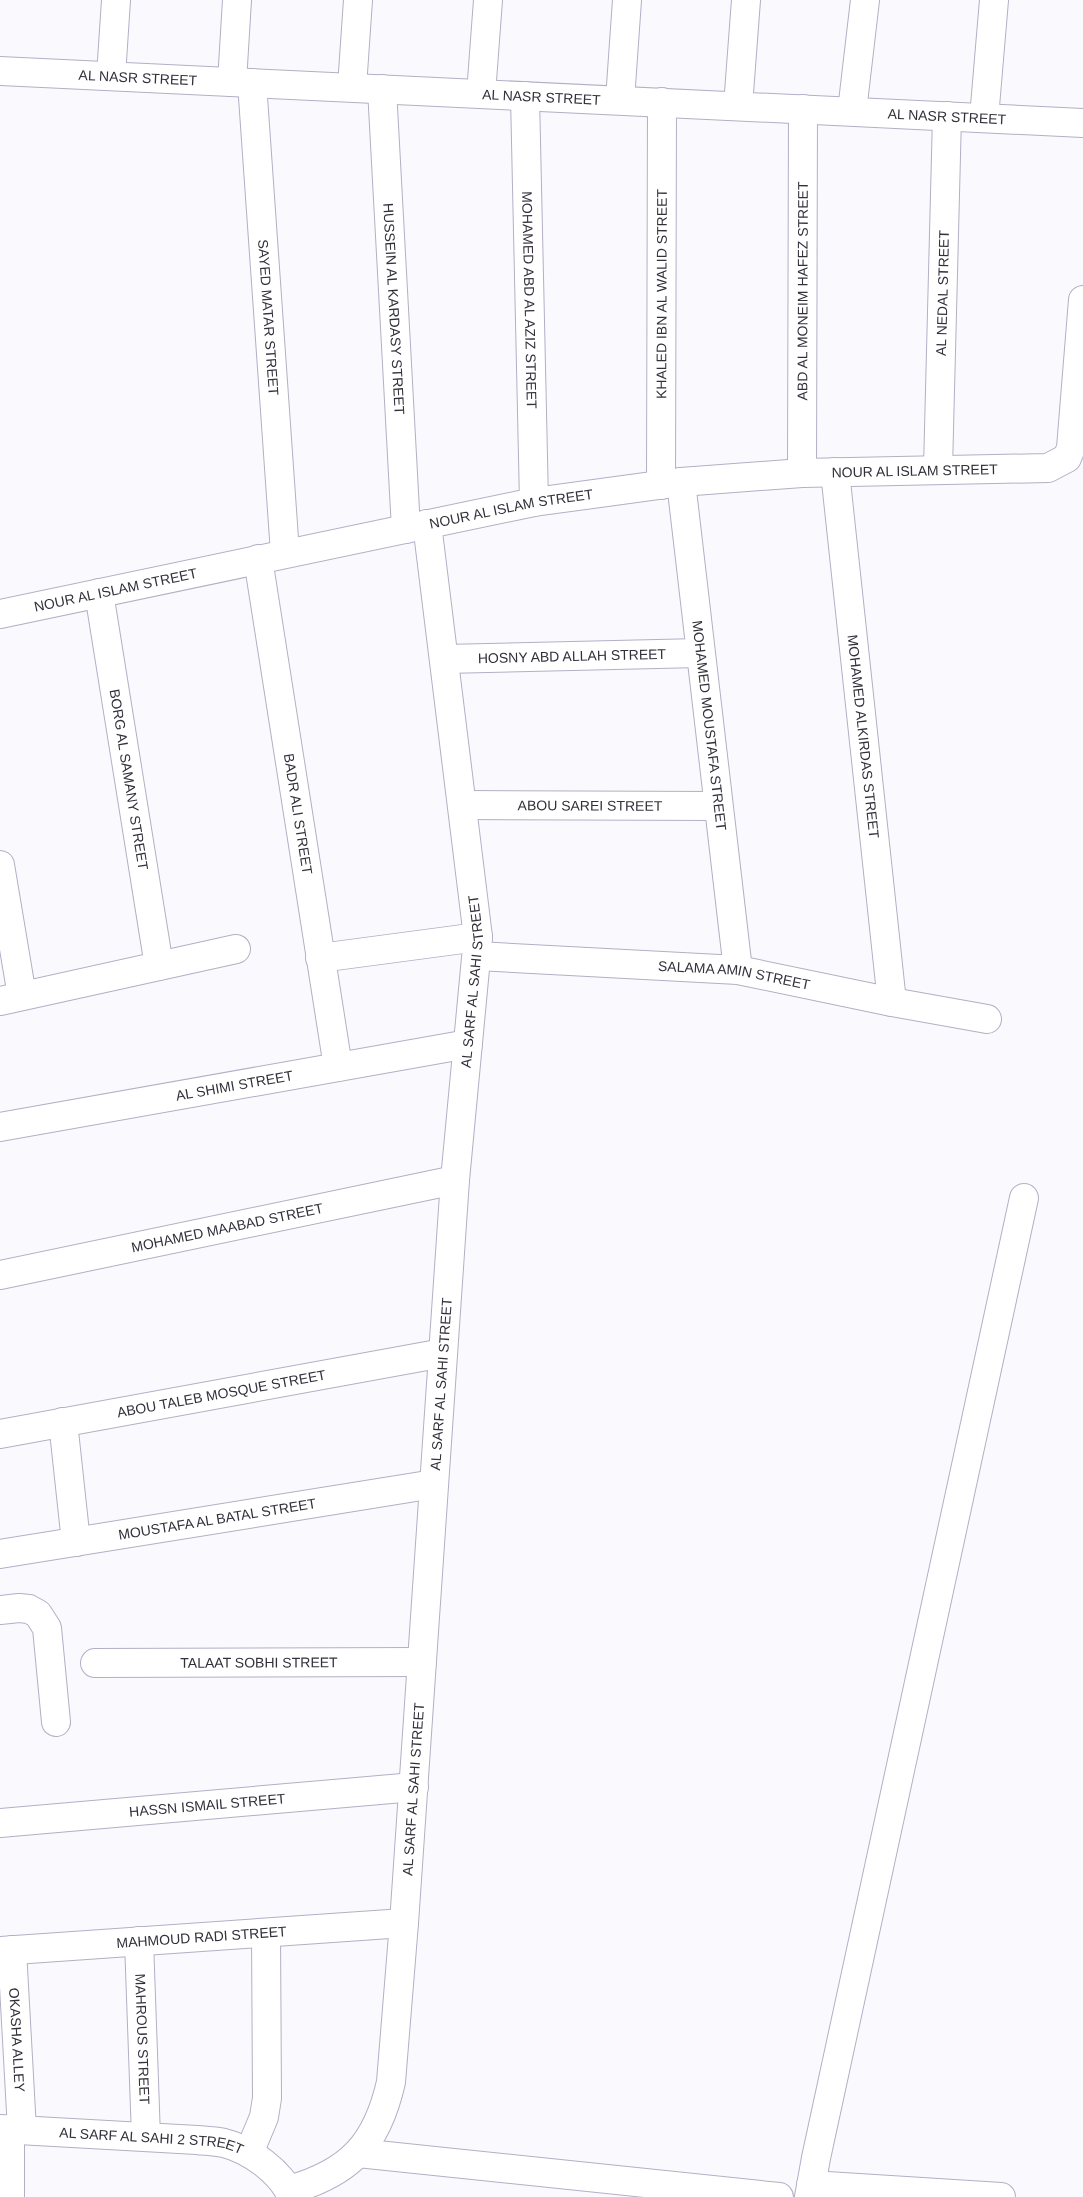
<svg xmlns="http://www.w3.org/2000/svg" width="1083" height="2197" font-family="Arial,sans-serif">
  <rect width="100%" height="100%" fill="#faf9fe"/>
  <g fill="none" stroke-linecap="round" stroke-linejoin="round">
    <g stroke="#b5aec5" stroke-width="30">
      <g id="minor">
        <path id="s1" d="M 0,71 L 1083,123"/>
        <path d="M 111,76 L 116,0"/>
        <path d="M 232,82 L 237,0"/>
        <path id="s2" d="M 252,83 L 285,553"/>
        <path d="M 352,87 L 358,0"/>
        <path id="s3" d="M 382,89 L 406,529"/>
        <path d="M 481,94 L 488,0"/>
        <path id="s4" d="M 525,96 L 534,502"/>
        <path d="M 620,100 L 627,0"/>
        <path d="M 738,106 L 746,0"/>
        <path d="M 852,111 L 865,0"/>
        <path d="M 984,118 L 994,0"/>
        <path id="s5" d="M 938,469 L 947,116"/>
        <path id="s6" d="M 835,472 L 892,1002"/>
        <path id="s7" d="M 802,473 L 803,109"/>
        <path id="s8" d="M 681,482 L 738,970"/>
        <path id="s9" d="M 661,485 L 662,102"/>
        <path id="s10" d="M 258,559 L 338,1067"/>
        <path id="s11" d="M 99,593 L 159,966"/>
        <path id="s12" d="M 0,614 L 534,502 L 681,482 L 802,473 L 1048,468 L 1067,458 L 1071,448 L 1083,300"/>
        <path id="s13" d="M 444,659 L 700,653"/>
        <path id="s14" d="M 462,805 L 717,806"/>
        <path d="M 0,865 L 22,996"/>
        <path id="s15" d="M 477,956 L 738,970 L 892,1002 L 987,1019"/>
        <path d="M 320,958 L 478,937"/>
        <path d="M 0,1001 L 236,949"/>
        <path id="s16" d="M 0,1127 L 468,1044"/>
        <path id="s17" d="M 0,1275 L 455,1180"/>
        <path d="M 63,1422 L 76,1542"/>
        <path id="s18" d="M 0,1434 L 443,1353"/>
        <path id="s19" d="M 0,1554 L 434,1484"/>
        <path d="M 0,1610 L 19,1608 L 29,1609 L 38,1614 L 47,1628 L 56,1722"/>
        <path id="s20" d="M 95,1663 L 422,1662"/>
        <path id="s21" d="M 0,1823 L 414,1787"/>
        <path id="s22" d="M 139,1941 L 146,2137"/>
        <path id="s23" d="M 12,1950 L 22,2130"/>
        <path id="s24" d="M 0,1951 L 404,1923"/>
        <path id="s25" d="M 0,2129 L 197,2140 C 206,2141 215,2141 224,2143 C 251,2150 281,2172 292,2197"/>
        <path d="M 10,2129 L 10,2197"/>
        <path d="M 249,2153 L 264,2117 L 267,2098 L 266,1933"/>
        <path d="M 358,2153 L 779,2197"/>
        <path d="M 811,2185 L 1001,2197"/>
        <path id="s26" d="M 289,2190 C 350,2173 377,2144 391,2082 L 404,1923 L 455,1180 L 478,937 L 427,524"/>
        <path d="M 809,2197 L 816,2158 L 1024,1198"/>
      </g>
    </g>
    <use href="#minor" stroke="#fff" stroke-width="28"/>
  </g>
  <g text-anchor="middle" stroke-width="4.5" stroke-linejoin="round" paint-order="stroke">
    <g font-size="14" fill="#33303a" stroke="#fff">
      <text dy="5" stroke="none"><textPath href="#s1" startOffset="138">AL NASR STREET</textPath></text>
      <text dy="5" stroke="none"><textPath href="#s1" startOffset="542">AL NASR STREET</textPath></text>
      <text dy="5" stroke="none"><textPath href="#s1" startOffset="948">AL NASR STREET</textPath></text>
      <text dy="5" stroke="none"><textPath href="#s7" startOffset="182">ABD AL MONEIM HAFEZ STREET</textPath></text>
      <text dy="5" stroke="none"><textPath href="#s9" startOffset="191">KHALED IBN AL WALID STREET</textPath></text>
      <text dy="5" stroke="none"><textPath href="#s5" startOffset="176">AL NEDAL STREET</textPath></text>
      <text dy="5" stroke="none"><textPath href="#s4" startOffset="204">MOHAMED ABD AL AZIZ STREET</textPath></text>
      <text dy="5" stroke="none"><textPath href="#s3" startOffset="220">HUSSEIN AL KARDASY STREET</textPath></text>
      <text dy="5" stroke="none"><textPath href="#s2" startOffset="235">SAYED MATAR STREET</textPath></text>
      <text dy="5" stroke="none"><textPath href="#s12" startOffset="928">NOUR AL ISLAM STREET</textPath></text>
      <text dy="5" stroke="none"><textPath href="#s12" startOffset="522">NOUR AL ISLAM STREET</textPath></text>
      <text dy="5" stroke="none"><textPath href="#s12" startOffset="118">NOUR AL ISLAM STREET</textPath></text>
      <text dy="5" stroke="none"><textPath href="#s13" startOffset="128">HOSNY ABD ALLAH STREET</textPath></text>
      <text dy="5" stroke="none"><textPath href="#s8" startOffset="245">MOHAMED MOUSTAFA STREET</textPath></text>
      <text dy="5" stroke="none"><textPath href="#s6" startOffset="266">MOHAMED ALKIRDAS STREET</textPath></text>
      <text dy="5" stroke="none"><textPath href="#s11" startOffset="189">BORG AL SAMANY STREET</textPath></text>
      <text dy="5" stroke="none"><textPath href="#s14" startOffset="128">ABOU SAREI STREET</textPath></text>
      <text dy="5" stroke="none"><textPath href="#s10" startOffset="258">BADR ALI STREET</textPath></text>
      <text dy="5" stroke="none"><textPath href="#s15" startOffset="258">SALAMA AMIN STREET</textPath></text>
      <text dy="5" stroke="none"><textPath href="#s26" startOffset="1262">AL SARF AL SAHI STREET</textPath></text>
      <text dy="5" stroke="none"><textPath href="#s16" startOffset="238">AL SHIMI STREET</textPath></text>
      <text dy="5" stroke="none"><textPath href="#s17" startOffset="232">MOHAMED MAABAD STREET</textPath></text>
      <text dy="5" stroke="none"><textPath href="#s26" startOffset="858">AL SARF AL SAHI STREET</textPath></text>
      <text dy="5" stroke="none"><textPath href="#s18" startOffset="225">ABOU TALEB MOSQUE STREET</textPath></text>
      <text dy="5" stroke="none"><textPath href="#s19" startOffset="220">MOUSTAFA AL BATAL STREET</textPath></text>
      <text dy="5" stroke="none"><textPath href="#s20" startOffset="164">TALAAT SOBHI STREET</textPath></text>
      <text dy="5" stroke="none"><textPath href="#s26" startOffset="452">AL SARF AL SAHI STREET</textPath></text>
      <text dy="5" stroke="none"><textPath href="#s21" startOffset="208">HASSN ISMAIL STREET</textPath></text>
      <text dy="5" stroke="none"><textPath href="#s24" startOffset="202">MAHMOUD RADI STREET</textPath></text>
      <text dy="5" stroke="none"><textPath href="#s22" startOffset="98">MAHROUS STREET</textPath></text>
      <text dy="5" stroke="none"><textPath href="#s23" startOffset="90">OKASHA ALLEY</textPath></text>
      <text dy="5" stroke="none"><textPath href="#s25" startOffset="152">AL SARF AL SAHI 2 STREET</textPath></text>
    </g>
  </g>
</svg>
